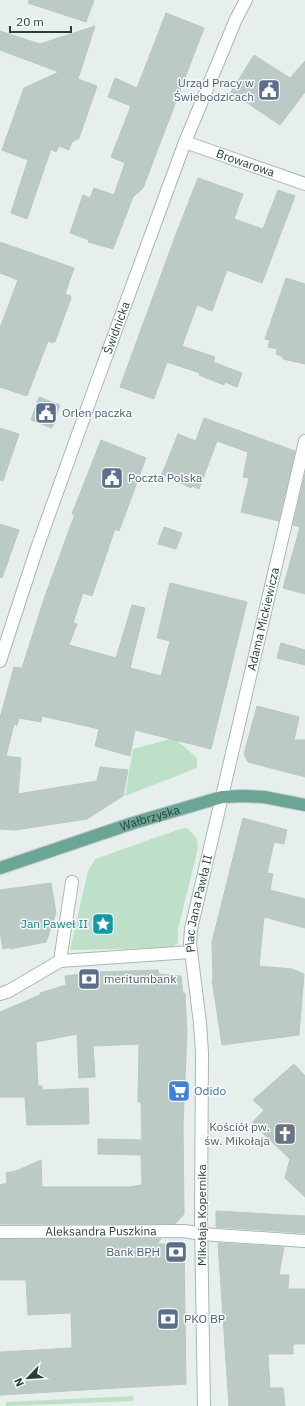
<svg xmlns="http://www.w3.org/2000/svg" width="305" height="1406" font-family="'IBM Plex Sans',sans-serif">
  <rect width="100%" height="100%" fill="#e6efeb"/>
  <path fill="#bfe0c8" d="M 174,738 L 197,758 L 197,768 L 125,796 L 133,749 Z
    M 187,828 L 197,839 L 198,848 L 178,929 L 178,943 L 172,947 L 162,948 L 70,950 L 88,871 L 95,859 L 180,829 Z
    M 133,1396 L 134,1401 L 6,1406 L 6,1402 Z"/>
  <path fill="#bbcac4" stroke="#b8c9c2" d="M 29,0 L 94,0 L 86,22 L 28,3 Z
    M 166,13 L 204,28 L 143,188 L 133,197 L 113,249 L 88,242 L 89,240 L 70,233 L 83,195 L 90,198 L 94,188 L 114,195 L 125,163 L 111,157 L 131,106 L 108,97 L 115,78 L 137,88 Z
    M 95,26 L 78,79 L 97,86 L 79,138 L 72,142 L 69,150 L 59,146 L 56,152 L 51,149 L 27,219 L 11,213 L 28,160 L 2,150 L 24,88 L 59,72 L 0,50 L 0,31 L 40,44 Z
    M 254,55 L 290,78 L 305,61 L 305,92 L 280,125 L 231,92 Z
    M 198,178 L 243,194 L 234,219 L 263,229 L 278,190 L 295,196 L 262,283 L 227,270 L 212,311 L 197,305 L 182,346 L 215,357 L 213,362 L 242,373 L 237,387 L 225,382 L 224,385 L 199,375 L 200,373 L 167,362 L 154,399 L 120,387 L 175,237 Z
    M 0,242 L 74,268 L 65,294 L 71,296 L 70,298 L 71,298 L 55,342 L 54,341 L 53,343 L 48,341 L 27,396 L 0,387 L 0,328 L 18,280 L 0,273 Z
    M 286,278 L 305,284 L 305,364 L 283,359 L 283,357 L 276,354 L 277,349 L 268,347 L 270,340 L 265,339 Z
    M 39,397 L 60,405 L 52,428 L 31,420 Z
    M 204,418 L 295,451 L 279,521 L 241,512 L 249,478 L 243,477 L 248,452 L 217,441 L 199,489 L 192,486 L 191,488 L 162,474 L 178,434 L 196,441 Z
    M 0,428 L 19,434 L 3,481 L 0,480 Z
    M 101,440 L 146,458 L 119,531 L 115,529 L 92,596 L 83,593 L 73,623 L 77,624 L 69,645 L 116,658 L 132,605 L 145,608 L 130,668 L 161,676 L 170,641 L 157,638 L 170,583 L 247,602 L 211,749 L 135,730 L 130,756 L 95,746 L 99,729 L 42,716 L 41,722 L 19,718 L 17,725 L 14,724 L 6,756 L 21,758 L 18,794 L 97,781 L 100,767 L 128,770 L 123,796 L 87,819 L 15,830 L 0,829 L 0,718 L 14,667 L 22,668 L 44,599 L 75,514 L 72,514 Z
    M 305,474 L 305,528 L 293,525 Z
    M 0,524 L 19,530 L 2,578 L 0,577 Z
    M 164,527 L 182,533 L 176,549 L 158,544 Z
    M 300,527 L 305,528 L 305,594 L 283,588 Z
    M 281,643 L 305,650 L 305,665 L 277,658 Z
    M 257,706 L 299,717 L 294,740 L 305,740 L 305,777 L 248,762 L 244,754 Z
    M 243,818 L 287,830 L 284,844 L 274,842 L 267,873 L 273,874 L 270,890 L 305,899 L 305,928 L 264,917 L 259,966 L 292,969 L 304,974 L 299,1035 L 222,1045 L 212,980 L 213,980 L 212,942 Z
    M 51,883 L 56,913 L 46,942 L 10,949 L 10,947 L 3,949 L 0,932 L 0,890 Z
    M 158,970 L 159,974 L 181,976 L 183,994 L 185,993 L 187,1032 L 183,1126 L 184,1214 L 175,1224 L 0,1224 L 0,1185 L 7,1183 L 6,1173 L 16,1171 L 41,1160 L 42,1187 L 129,1187 L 142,1185 L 141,1155 L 98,1154 L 98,1139 L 142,1140 L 141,1102 L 138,1102 L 139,1044 L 93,1046 L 95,1077 L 79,1078 L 77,1034 L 36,1042 L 38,1086 L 42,1086 L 42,1090 L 88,1088 L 89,1124 L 27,1125 L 25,1097 L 0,1097 L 0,1012 L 40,995 L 40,993 L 66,985 L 65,976 L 99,972 Z
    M 294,1064 L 305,1076 L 305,1197 L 285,1178 L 290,1159 L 252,1123 L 264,1110 L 253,1100 Z
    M 216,1211 L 305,1216 L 305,1233 L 216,1227 Z
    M 0,1239 L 161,1239 L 157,1244 L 184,1244 L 186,1384 L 0,1395 L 0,1352 L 72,1348 L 71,1313 L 28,1315 L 26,1280 L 0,1280 Z
    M 218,1243 L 284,1247 L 279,1275 L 289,1275 L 288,1289 L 305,1289 L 305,1344 L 293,1344 L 293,1354 L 268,1354 L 270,1388 L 283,1388 L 285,1406 L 229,1406 Z"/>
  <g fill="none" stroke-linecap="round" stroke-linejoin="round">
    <g stroke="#a8b8b2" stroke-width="14">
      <g id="minor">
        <path id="s1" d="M 185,142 L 305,184"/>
        <path id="s2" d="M 0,661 L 37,548 L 92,395 L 185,142 L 236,19 L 246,0"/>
        <path d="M 60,961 L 72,882"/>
        <path d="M 0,994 L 9,991 L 60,961 L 191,952"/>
        <path id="s3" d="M 0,1232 L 184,1231 L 202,1234 L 305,1241"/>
        <path id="s4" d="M 204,1406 L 201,1220 L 202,1053 L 200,1023 L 190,943 L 191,929 L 305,441"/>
      </g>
    </g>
    <g stroke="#c2cac8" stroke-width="14">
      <g id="major">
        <path id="s5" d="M 0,868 L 133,823 L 222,797 L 243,796 L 264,797 L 305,805"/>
      </g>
    </g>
    <use href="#minor" stroke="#fff" stroke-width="12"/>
    <use href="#major" stroke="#6aa596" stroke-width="12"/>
  </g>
  <defs>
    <g id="civic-square" transform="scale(1.15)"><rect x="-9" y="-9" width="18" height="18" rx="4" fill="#5c6f8a" stroke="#f7fbf9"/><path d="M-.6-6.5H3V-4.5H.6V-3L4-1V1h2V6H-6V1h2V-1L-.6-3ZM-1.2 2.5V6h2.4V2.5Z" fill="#fff"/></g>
    <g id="sight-square" transform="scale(1.15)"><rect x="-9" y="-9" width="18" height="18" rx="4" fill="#0f9aa8" stroke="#f7fbf9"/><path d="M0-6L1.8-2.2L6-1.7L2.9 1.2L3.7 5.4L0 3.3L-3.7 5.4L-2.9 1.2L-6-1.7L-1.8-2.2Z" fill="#fff"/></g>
    <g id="bank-square" transform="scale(1.15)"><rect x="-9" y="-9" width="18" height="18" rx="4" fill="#5c6f8a" stroke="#f7fbf9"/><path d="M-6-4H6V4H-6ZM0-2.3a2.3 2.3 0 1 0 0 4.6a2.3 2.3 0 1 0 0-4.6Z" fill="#fff"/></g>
    <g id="supermarket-square" transform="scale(1.15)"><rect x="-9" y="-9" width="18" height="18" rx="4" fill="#3f7fe0" stroke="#f7fbf9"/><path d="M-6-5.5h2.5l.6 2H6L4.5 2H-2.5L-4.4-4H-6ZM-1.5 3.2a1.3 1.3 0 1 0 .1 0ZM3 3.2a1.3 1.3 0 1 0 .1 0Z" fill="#fff"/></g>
    <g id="church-square" transform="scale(1.15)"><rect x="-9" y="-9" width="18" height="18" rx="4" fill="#6b7280" stroke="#f7fbf9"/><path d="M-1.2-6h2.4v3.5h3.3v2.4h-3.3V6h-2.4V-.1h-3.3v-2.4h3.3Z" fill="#fff"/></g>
  </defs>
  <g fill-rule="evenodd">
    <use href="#civic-square" x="269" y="90"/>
    <use href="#civic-square" x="46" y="413"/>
    <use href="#civic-square" x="112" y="478"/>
    <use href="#sight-square" x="103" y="924"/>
    <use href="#bank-square" x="89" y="979"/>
    <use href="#supermarket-square" x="179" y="1091"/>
    <use href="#church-square" x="285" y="1134"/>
    <use href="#bank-square" x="176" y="1252"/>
    <use href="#bank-square" x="168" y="1319"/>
  </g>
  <g text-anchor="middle" stroke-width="3" stroke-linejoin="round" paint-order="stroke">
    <g font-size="12" fill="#4e5e75" stroke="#f7fbf9" text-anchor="start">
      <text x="254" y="87" text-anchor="end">Urząd Pracy w<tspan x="254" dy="14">Świebodzicach</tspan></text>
      <text x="62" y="417">Orlen paczka</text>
      <text x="128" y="482">Poczta Polska</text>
      <text x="104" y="983">meritumbank</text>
      <text x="160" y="1256" text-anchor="end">Bank BPH</text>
      <text x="184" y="1323">PKO BP</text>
    </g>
    <g font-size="12" fill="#24423a" stroke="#f7fbf9">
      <text dy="4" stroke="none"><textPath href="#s1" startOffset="64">Browarowa</textPath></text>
      <text dy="4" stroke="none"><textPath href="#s2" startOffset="353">Świdnicka</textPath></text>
      <text dy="4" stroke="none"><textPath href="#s4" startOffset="796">Adama Mickiewicza</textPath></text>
      <text dy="4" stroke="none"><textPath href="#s5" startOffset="158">Wałbrzyska</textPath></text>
      <text dy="4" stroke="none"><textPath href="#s4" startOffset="504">Plac Jana Pawła II</textPath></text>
      <text transform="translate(202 1215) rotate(-90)" y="4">Mikołaja Kopernika</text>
      <text dy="4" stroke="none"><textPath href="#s3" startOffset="101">Aleksandra Puszkina</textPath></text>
    </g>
    <g font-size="12" fill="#0d838f" stroke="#f7fbf9" text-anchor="end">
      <text x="88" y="928">Jan Paweł II</text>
    </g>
    <g font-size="12" fill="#366cbe" stroke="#f7fbf9" text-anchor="start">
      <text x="194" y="1095">Odido</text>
    </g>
    <g font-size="12" fill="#5b616d" stroke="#f7fbf9" text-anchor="end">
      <text x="270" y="1131">Kościół pw.<tspan x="270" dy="14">św. Mikołaja</tspan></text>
    </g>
  </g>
  <g transform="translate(28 1378) rotate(245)" stroke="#f7fbf9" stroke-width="3" paint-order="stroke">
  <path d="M0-3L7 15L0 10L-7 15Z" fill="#24423a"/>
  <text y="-6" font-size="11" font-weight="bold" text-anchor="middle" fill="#24423a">N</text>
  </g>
  <path d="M10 26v6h61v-6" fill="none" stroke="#24423a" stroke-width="2"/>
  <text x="16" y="26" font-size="12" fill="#24423a" stroke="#f7fbf9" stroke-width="3" paint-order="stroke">20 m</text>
</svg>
